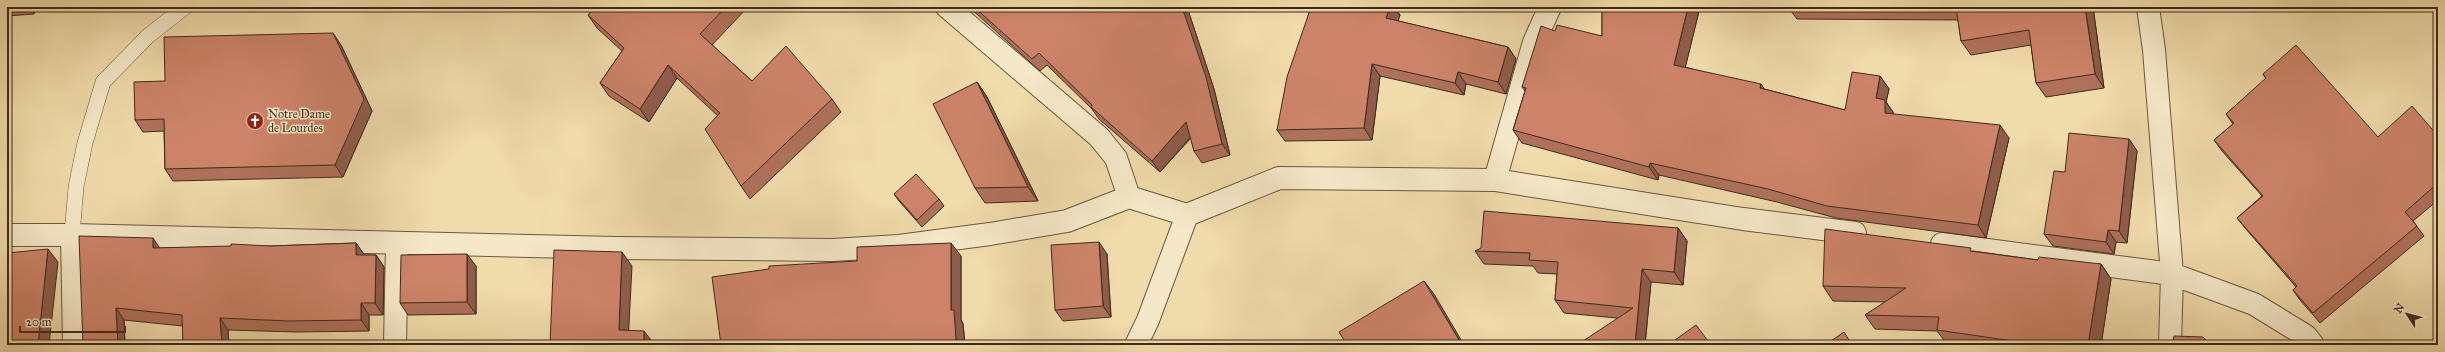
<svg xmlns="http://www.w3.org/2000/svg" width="2445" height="352" font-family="'IM FELL Great Primer',serif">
  <rect width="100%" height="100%" fill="#f0dbaa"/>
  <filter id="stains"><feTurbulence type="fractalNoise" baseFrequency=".005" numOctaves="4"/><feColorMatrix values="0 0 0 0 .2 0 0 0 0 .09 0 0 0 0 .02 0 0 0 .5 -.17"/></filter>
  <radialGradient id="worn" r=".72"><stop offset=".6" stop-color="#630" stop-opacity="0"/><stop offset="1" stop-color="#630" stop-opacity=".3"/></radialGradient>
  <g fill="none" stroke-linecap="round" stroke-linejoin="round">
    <g stroke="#6b573f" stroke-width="16">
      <path id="lane" d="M 72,235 L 76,187 L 85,143 L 103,82 L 148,36 L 185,7"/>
    </g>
    <g stroke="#6b573f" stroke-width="24">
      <path id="street" d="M 947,7 L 1099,137 L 1116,158 L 1129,197
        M 2148,7 L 2154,50 L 2172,274 L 2170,345
        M 1495,180 L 1534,42 L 1550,7
        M 7,235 L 72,235 L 616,248 L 832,250 L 899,246 L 990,234 L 1067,221 L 1129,197 L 1187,215 L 1279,178 L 1495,180 L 1743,219 L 1855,233
        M 72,235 L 74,345
        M 1942,244 L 2172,274 L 2254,304 L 2306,336 L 2313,345
        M 395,345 L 397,243
        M 1136,345 L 1148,320 L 1187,215"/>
    </g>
    <use href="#lane" stroke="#f5e8c8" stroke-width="15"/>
    <use href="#street" stroke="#f5e8c8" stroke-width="22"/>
  </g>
  <path fill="#af715a" stroke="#3f2b1b" d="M 7,7 L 34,7 L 34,14 L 7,16 Z
    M 595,7 L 752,7 L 749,11 L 746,9 L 712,45 L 752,81 L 832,99 L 841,112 L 750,199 L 741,186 L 718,116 L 677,78 L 649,122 L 609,96 L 600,83 L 622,51 L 597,28 L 588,15 Z
    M 969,7 L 1187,7 L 1214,89 L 1230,155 L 1202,163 L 1194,151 L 1191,138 L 1160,172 L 1099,119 L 1092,109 L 1047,65 L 1040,71 Z
    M 1311,7 L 1394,7 L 1400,15 L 1398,21 L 1508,47 L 1516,59 L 1506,94 L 1466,84 L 1464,95 L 1380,76 L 1372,140 L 1285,141 L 1277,130 Z
    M 1602,7 L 1700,7 L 1685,67 L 1764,89 L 1845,110 L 1880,76 L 1889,89 L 1886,102 L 1893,112 L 1893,114 L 2009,138 L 1986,238 L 1836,218 L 1777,202 L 1659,175 L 1658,180 L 1522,143 L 1513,130 L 1525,91 L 1522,87 L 1555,31 L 1602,36 Z
    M 1788,7 L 2093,7 L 2104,88 L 2046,97 L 2036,83 L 2031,45 L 1971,55 L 1961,41 L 1958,20 L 1797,19 Z
    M 341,45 L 372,111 L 343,177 L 173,181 L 165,169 L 164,131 L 143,132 L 135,120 L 165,81 Z
    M 2263,74 L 2378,137 L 2438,136 L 2438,200 L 2413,221 L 2424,236 L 2320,323 L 2300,300 L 2293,290 L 2296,287 L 2245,228 L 2237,218 L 2262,196 L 2222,151 L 2214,140 L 2233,124 L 2226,114 L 2266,79 Z
    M 977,82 L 987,97 L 1038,201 L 985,203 L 975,188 Z
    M 2129,139 L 2137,151 L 2127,243 L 2116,242 L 2114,254 L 2053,246 L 2044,234 L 2065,172 Z
    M 894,194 L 939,199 L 944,206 L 922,227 L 899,201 Z
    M 1678,228 L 1687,241 L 1683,285 L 1651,282 L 1645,345 L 1617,318 L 1564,313 L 1555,300 L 1557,274 L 1538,273 L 1533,266 L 1484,264 L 1475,251 Z
    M 356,243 L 364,255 L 376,255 L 384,267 L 383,315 L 369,315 L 369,331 L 297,332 L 228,330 L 229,345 L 183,345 L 183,326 L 124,320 L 125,345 L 83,345 L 160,248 L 270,246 Z
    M 1973,251 L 2038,260 L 2101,264 L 2111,279 L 2101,345 L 1951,345 L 1947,344 L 1937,331 L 1875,329 L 1865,315 L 1886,302 L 1833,301 L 1823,286 Z
    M 1107,254 L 1111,317 L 1063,321 L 1055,310 Z
    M 961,256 L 961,320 L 963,324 L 965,345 L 721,345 L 769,269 Z
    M 476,266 L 476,314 L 408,315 L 400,303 Z"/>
  <path fill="#8f5c4a" stroke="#3f2b1b" d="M 29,7 L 34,7 L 34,14 Z
    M 746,7 L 752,7 L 749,11 Z
    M 1182,7 L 1187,7 L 1214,89 L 1230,155 L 1222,144 Z
    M 1390,7 L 1394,7 L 1400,15 L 1395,30 L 1386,18 Z
    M 1688,7 L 1700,7 L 1683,77 L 1674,65 Z
    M 2085,7 L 2093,7 L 2104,88 L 2095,74 Z
    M 333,33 L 341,45 L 372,111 L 343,177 L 335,165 Z
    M 1508,47 L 1516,59 L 1506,94 L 1498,82 Z
    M 1372,64 L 1380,76 L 1372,140 L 1364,128 Z
    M 668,65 L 677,78 L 649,122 L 640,109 Z
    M 1458,72 L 1466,84 L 1464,95 L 1455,83 Z
    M 1880,76 L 1889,89 L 1886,102 L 1893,112 L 1894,125 L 1885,113 L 1876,98 Z
    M 977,82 L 987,97 L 1038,201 L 1028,187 Z
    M 1761,84 L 1770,97 L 1760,88 Z
    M 1186,122 L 1194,133 L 1160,172 L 1152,161 Z
    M 2000,125 L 2009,138 L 1986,238 L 1978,225 Z
    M 2129,139 L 2137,151 L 2127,243 L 2119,231 Z
    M 1650,163 L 1659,175 L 1658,180 L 1649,167 Z
    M 1678,228 L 1687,241 L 1683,285 L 1674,272 Z
    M 2108,230 L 2116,242 L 2114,254 L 2106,242 Z
    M 153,238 L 161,250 L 153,248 Z
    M 1099,242 L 1107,254 L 1111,317 L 1103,306 Z
    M 356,243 L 364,254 L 365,267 L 356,255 Z
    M 951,243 L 961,256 L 961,320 L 963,324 L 965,345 L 959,345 L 956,340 L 951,310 Z
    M 48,249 L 58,262 L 49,345 L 38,345 Z
    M 622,252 L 632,266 L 628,343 L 619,330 Z
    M 467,254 L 476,266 L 476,314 L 467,302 Z
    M 376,255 L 384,267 L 383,315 L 375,303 Z
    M 2101,264 L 2111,279 L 2101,345 L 2088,345 Z
    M 1642,269 L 1651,282 L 1645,345 L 1635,345 Z
    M 1424,281 L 1434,294 L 1464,345 L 1462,345 Z
    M 361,303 L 369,315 L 369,331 L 361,320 Z
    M 116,308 L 124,320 L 125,345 L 118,345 Z
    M 220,318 L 228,330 L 229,345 L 222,345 Z
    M 644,331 L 654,344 L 654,345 L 644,345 Z"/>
  <path fill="#cc8369" stroke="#3f2b1b" d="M 595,7 L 726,7 L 700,34 L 752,81 L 786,46 L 832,99 L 741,186 L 705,129 L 720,113 L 668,65 L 640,109 L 600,83 L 624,48 L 588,15 Z
    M 974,7 L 1182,7 L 1206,77 L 1222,144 L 1194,151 L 1186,122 L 1152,161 L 1091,107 L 1092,105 L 1039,53 L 1032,59 Z
    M 1311,7 L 1390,7 L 1386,18 L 1508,47 L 1498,82 L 1458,72 L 1455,83 L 1372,64 L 1364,128 L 1277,130 L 1287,77 Z
    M 1602,7 L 1688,7 L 1674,65 L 1761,84 L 1760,88 L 1845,110 L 1852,72 L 1880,76 L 1876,98 L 1885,100 L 1885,113 L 2000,125 L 1978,225 L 1827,206 L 1768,189 L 1650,163 L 1649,167 L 1513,130 L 1526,88 L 1522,87 L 1541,26 L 1555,31 L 1557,25 L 1602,36 Z
    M 1956,7 L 2085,7 L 2095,74 L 2036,83 L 2029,30 L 1961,41 Z
    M 333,33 L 364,99 L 335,165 L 165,169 L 164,119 L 135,120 L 134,82 L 165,81 L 164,37 Z
    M 2296,45 L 2378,137 L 2412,106 L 2438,136 L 2438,183 L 2405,212 L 2417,226 L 2313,313 L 2293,290 L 2297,286 L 2237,218 L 2263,196 L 2214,140 L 2234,123 L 2226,114 L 2266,78 L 2263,74 Z
    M 977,82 L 1028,187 L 975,188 L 933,104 Z
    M 2069,133 L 2129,139 L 2119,231 L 2108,230 L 2106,242 L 2044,234 L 2054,171 L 2065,172 Z
    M 916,174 L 939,199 L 917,220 L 894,194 Z
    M 1484,211 L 1678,228 L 1674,272 L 1642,269 L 1635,345 L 1577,345 L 1633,308 L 1555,300 L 1558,262 L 1529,260 L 1530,253 L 1475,251 L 1481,248 Z
    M 1825,229 L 1971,248 L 1970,251 L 2038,260 L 2039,257 L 2101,264 L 2088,345 L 2041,345 L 1937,330 L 1939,317 L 1865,315 L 1906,288 L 1823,286 Z
    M 79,236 L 153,238 L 153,248 L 231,246 L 231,244 L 270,246 L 356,243 L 356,255 L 376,255 L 375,303 L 361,303 L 361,320 L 288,321 L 220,318 L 222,345 L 183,345 L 182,315 L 116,308 L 118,345 L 83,345 Z
    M 1099,242 L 1103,306 L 1055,310 L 1051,245 Z
    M 951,243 L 951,310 L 954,310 L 956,340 L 953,341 L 953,345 L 773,345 L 773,343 L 757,345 L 721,345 L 712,277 L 769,269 L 769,266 L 857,261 L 857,247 Z
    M 48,249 L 38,345 L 7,345 L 7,253 Z
    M 554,250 L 622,252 L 619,330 L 644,331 L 644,345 L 550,345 Z
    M 467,254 L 467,302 L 400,303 L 401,255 Z
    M 1424,281 L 1462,345 L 1347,345 L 1339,332 Z
    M 1696,325 L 1711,345 L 1668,345 Z
    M 1844,332 L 1852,345 L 1825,345 Z
    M 2174,336 L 2203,337 L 2211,345 L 2166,345 L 2173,341 Z"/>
  <defs>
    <g id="church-disc" transform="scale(0.9)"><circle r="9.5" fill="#8f2418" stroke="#f5e8c8"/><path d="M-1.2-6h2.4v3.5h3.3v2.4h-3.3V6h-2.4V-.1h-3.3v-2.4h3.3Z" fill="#fff"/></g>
  </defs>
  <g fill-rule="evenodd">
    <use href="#church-disc" x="255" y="121"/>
  </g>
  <g text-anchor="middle" stroke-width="3" stroke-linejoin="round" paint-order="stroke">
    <g font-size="12" fill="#3f2b1b" stroke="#f5e8c8" text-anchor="start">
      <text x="268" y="118">Notre Dame<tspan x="268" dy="14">de Lourdes</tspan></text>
    </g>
  </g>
  <rect width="2445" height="352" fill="none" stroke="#f0dbaa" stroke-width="24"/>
  <rect x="8" y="8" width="2429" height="336" fill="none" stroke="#3f2b1b" stroke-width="2"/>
  <rect x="12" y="12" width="2421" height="328" fill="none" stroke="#3f2b1b"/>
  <g transform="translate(2407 314) rotate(306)" stroke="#f5e8c8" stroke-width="3" paint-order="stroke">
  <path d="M0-3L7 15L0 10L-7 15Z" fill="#3f2b1b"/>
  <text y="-6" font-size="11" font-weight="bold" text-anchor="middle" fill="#3f2b1b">N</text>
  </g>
  <path d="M20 326v6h105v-6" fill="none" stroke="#3f2b1b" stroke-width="2"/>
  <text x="26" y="326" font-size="12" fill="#3f2b1b" stroke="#f5e8c8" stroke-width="3" paint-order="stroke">20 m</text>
  <rect width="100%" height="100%" filter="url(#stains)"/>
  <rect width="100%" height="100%" fill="url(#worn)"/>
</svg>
